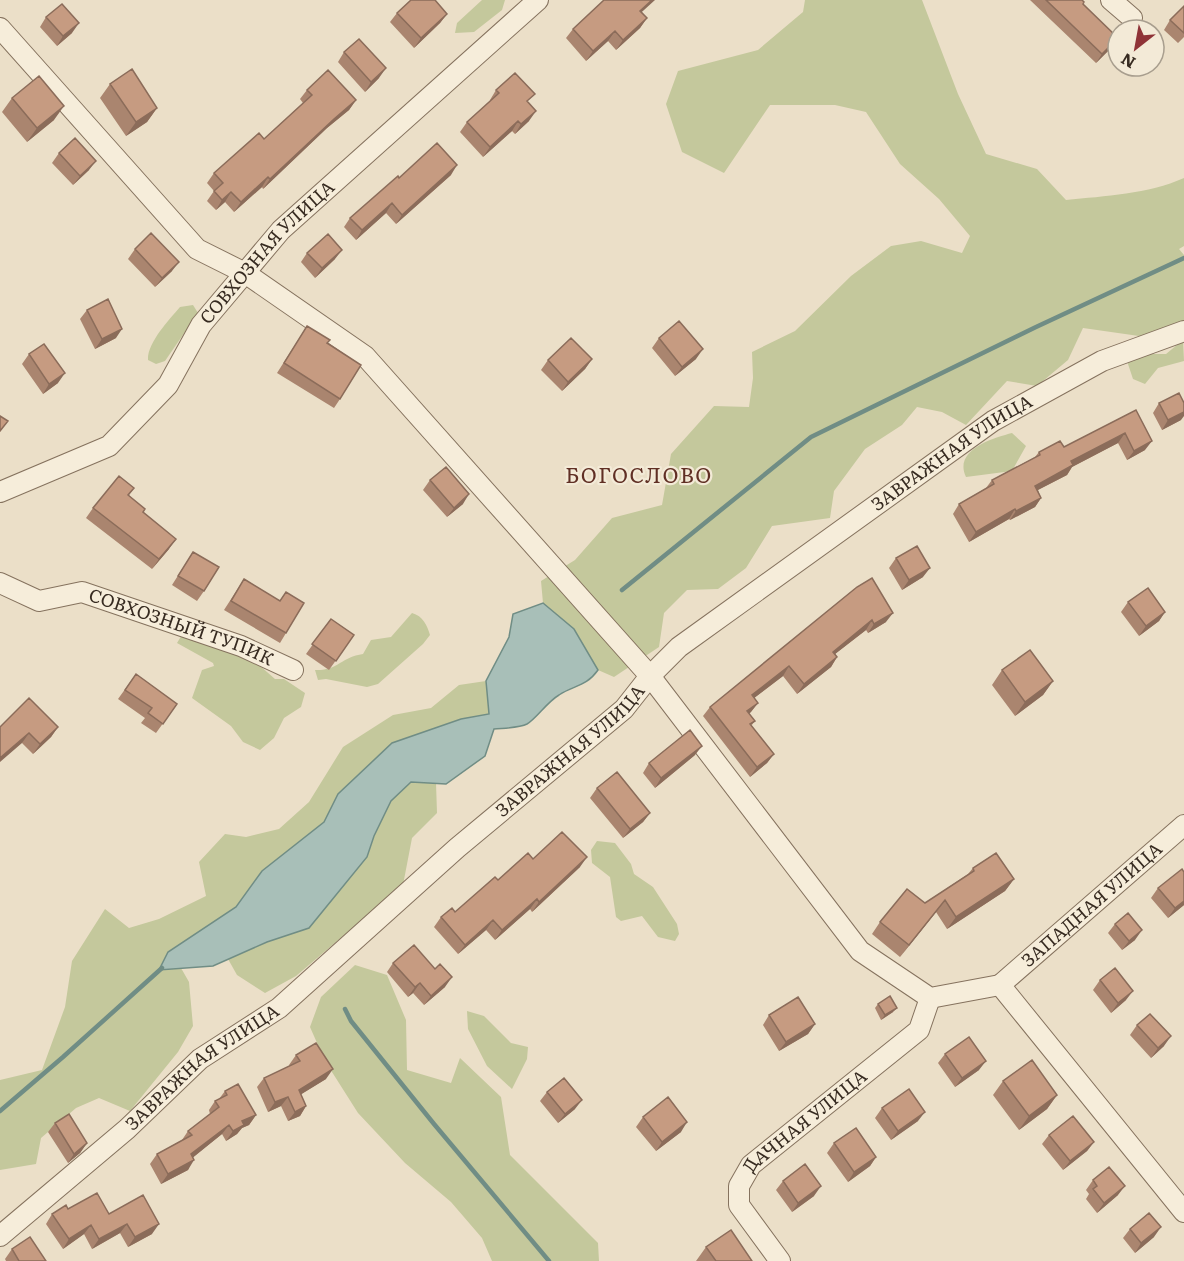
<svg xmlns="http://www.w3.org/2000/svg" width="1184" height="1261" font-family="Literata,serif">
  <rect width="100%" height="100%" fill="#ebdfc8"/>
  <path fill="#c4c89c" d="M 482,0 L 505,0 L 502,10 L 474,32 L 455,33 L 457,23 Z
    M 805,0 L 922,0 L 958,94 L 986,154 L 1037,169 L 1066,200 C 1105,196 1148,194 1184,178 L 1184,246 L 1179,249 L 1184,255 L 1184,323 L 1146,337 L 1083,328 L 1068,360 L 1037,386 L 1007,381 L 966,425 L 942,412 L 917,407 L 902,425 L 865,449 L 834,491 L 830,518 L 772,526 L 746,568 L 718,589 L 687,590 L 664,613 L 659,647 L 614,677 L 598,670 L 574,629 L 543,603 L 541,581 L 575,560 L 612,518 L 662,505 L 671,454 L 714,406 L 749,407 L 753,378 L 752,352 L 795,331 L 851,276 L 891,246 L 921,241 L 962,253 L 970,236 L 939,199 L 900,164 L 866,112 L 835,105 L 770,105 L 724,173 L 682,152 L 666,104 L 678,71 L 758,50 L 803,12 Z
    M 193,305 L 198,313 L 165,361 L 156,364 L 148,360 C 147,343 169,320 180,307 Z
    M 1183,340 L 1184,361 L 1158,368 L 1145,384 L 1133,379 L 1127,361 L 1144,354 L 1166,354 Z
    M 1012,433 L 1026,446 L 1012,471 L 966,477 C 953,450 993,438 1012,433 Z
    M 412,613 C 423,616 427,625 430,635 L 423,644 L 378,684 L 367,687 L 326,679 L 318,680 L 315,670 C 338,671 341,657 363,654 L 371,640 L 391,637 Z
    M 183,633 L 216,642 L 247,660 L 259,665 L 275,679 L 284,679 L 305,693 L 301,707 L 284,718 L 274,738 L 260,750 L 243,742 L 231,726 L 192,698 L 202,670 L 214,666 L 213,663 L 177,643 Z
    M 486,681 L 489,714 L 461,719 L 338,794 L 324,822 L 262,871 L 236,907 L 168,952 L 159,969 L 181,968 L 189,982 L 193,1026 L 178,1052 L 130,1111 L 99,1098 L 76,1108 L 41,1138 L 36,1164 L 0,1170 L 0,1080 L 42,1070 L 65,1007 L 72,961 L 105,909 L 129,928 L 159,919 L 206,896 L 199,862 L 225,834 L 246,837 L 279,829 L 309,802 L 343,747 L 393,715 L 431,708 L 459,685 Z
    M 411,782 L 436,783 L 437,813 L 412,838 L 403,885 L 296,976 L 265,993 L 237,975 L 228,959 L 267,942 L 309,928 L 367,857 L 374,836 L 391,801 Z
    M 597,841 L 615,843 L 631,864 L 634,874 L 653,887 L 677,924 L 679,934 L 675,941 L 658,937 L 642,916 L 621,921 L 616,917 L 610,877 L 592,863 L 591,850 Z
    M 355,965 L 387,975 L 406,1020 L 407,1070 L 451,1083 L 460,1058 L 501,1097 L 510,1155 L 598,1243 L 599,1261 L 492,1261 L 482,1238 L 451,1202 L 405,1163 L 358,1113 L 325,1061 L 310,1027 L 321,997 Z
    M 467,1011 L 484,1016 L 511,1043 L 528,1047 L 527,1059 L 512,1089 L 487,1066 L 468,1029 Z"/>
  <path fill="#a8bfb8" stroke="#708d85" stroke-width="1.5" d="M 543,603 L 574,629 L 598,670 C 586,687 574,685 559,695 C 547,702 536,719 527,724 C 519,728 504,728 494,729 L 485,756 L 446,784 L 411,782 L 391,801 L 374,836 L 367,857 L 309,928 L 267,942 L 213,966 L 159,970 L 168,952 L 236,907 L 262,871 L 324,822 L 338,794 L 392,743 L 461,719 L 489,714 L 486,681 L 509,637 L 513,614 Z"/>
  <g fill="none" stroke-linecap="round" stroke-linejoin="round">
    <path stroke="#708d85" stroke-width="4.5" d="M 622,590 L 811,437 L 1036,327 L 1184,258
      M 345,1009 L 351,1021 L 434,1124 L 549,1261
      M 0,1111 L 63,1057 L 162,968"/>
    <g stroke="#85725e" stroke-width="22">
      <g id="street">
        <path d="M 1111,0 L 1132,18"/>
        <path d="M 0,28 L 197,249 L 245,273 L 365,356 L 650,676 L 860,951 L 930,998 L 1000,985"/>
        <path id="s1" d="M 0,492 L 109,446 L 168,385 L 201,325 L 281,230 L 538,0"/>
        <path id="s2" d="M 0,583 L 39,601 L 82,592 L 241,646 L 293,670"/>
        <path d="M 1000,985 L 1184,1212"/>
        <path id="s3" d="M 1000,985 L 1184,825"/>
        <path id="s4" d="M 0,1236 L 127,1129 L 200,1059 L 279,1008 L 457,848 L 624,709 L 650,676 L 679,647 L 993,421 L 1102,361 L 1184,331"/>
        <path id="s5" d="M 780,1261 L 739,1205 L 739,1186 L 751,1165 L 919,1030 L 930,998"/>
      </g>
    </g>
    <use href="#street" stroke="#f6edda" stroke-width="20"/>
  </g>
  <path fill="#aa856f" d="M 1030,0 L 1082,0 L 1083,4 L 1111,48 L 1096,63 Z
    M 1184,6 L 1184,37 L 1178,43 L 1164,30 L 1170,20 Z
    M 642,12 L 647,18 L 640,28 L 616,50 L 608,41 L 586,61 L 566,38 L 573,29 Z
    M 397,13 L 447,14 L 440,23 L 414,48 L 390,22 Z
    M 46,17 L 72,33 L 57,46 L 40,27 Z
    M 344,52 L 379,78 L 365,92 L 338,62 Z
    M 110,84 L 157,108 L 147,122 L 126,136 L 100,98 Z
    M 307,90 L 356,100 L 349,110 L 327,128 L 263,189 L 262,187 L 234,212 L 225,202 L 216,210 L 207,201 L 214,191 L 207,183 L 214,173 L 264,139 L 303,103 L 300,99 Z
    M 496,90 L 528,103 L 529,121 L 515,134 L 512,131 L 483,157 L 460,132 L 467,122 L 491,101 L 490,100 Z
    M 12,98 L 54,120 L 27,142 L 2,112 Z
    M 59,153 L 89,170 L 73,185 L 52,163 Z
    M 451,175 L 396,224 L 386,213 L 356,240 L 344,227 L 350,218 L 399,178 Z
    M 135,249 L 172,271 L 155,287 L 128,259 Z
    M 307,253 L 335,259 L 315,278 L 301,262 Z
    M 87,310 L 116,338 L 95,349 L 80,319 Z
    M 307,326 L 327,343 L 340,399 L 334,408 L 277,373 Z
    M 659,338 L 696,359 L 675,376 L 652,348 Z
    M 29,354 L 58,383 L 43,394 L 22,364 Z
    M 592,359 L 585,369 L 562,391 L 541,370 L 548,360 Z
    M 1159,403 L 1181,420 L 1162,430 L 1153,413 Z
    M 1136,410 L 1145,450 L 1127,460 L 1118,443 L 1072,467 L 1067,475 L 1038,490 L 1041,498 L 1035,507 L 1010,520 L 1009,519 L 969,542 L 953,514 L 959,504 L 986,488 L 992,480 L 1035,457 L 1039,452 L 1064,447 Z
    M 430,480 L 463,504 L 447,517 L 423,490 Z
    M 134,488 L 129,495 L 143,512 L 169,549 L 152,569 L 86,518 L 93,508 Z
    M 193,552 L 204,591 L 197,601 L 172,585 Z
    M 896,558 L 923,577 L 902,590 L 889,568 Z
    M 244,579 L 280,601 L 286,592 L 286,633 L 280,643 L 224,610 Z
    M 857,587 L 886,622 L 868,633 L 866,630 L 835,654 L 837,657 L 831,667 L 797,694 L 783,676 L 754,698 L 758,703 L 749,714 L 755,721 L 751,726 L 774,754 L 767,763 L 750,777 L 703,716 L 710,707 Z
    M 1128,602 L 1165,612 L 1159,621 L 1139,636 L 1121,612 Z
    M 331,619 L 354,635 L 329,670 L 306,654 Z
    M 1002,670 L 1053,681 L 1043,695 L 1015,716 L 992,685 Z
    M 136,674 L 177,704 L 156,733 L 141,723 L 145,718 L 118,699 Z
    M 29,698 L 58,727 L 51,737 L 33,754 L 22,743 Z
    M 695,755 L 655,788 L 643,773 L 649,763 Z
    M 597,788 L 650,813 L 643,822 L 623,838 L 590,798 Z
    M 533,859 L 580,867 L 532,912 L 530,909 L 495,940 L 486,930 L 458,954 L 434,927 L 441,917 L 455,912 L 498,880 Z
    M 973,868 L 1014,879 L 1005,891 L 947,929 L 936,912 L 900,957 L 872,934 L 880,922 L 925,903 L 968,874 Z
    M 1158,888 L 1184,905 L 1168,918 L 1151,898 Z
    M 1115,924 L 1135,940 L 1122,950 L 1108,933 Z
    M 393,963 L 445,987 L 424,1005 L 413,993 L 408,997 L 387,972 Z
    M 1100,980 L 1126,1000 L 1111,1013 L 1093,990 Z
    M 878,1004 L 893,1012 L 881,1020 L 875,1008 Z
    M 769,1015 L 815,1024 L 808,1034 L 779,1051 L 763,1025 Z
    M 1137,1025 L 1164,1046 L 1151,1058 L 1130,1035 Z
    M 945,1054 L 979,1070 L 955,1087 L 938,1063 Z
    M 296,1055 L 326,1079 L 301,1094 L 306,1106 L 300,1116 L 288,1121 L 281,1106 L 268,1112 L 257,1087 L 264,1078 L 290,1066 L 289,1065 Z
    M 1003,1081 L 1057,1095 L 1047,1109 L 1019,1130 L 993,1095 Z
    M 225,1091 L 256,1115 L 249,1125 L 242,1128 L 237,1134 L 226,1141 L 222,1134 L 193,1157 L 188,1170 L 161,1184 L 150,1164 L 157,1154 L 182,1140 L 188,1131 L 210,1114 L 209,1110 L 215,1101 L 219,1099 Z
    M 547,1092 L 575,1109 L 558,1123 L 540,1101 Z
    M 882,1108 L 918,1121 L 891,1140 L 875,1118 Z
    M 643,1117 L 681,1132 L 656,1151 L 636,1127 Z
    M 55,1123 L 87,1143 L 80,1153 L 68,1163 L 48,1132 Z
    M 1049,1135 L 1094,1142 L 1087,1151 L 1063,1170 L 1042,1144 Z
    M 834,1143 L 876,1157 L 870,1166 L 848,1182 L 827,1153 Z
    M 1093,1180 L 1118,1195 L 1097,1213 L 1086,1199 L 1089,1194 L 1086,1190 Z
    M 783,1181 L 814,1196 L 792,1212 L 776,1190 Z
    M 68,1209 L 109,1214 L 152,1234 L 128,1247 L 120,1233 L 92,1249 L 84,1234 L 63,1249 L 46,1224 L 52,1214 Z
    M 1130,1229 L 1154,1237 L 1135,1253 L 1123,1238 Z
    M 706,1247 L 752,1261 L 696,1261 Z
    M 12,1249 L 46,1261 L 6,1261 L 5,1259 Z"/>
  <path fill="#8b6c5a" d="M 652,0 L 655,0 L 633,20 L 640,11 Z
    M 447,14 L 440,23 L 414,48 L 421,38 Z
    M 647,18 L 640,28 L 616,50 L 623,40 Z
    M 79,23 L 72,33 L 57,46 L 63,36 Z
    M 615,31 L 608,41 L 586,61 L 593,51 Z
    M 1118,38 L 1111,48 L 1096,63 L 1102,54 Z
    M 386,68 L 379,78 L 365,92 L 371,82 Z
    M 356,100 L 349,110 L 327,128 L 263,189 L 270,179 L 334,119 Z
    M 64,106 L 54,120 L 27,142 L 37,128 Z
    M 157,108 L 147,122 L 126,136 L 136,122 Z
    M 536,111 L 529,121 L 515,134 L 521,124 Z
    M 518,121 L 512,131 L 483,157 L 490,147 Z
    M 96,161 L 89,170 L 73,185 L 80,176 Z
    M 457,165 L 451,175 L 396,224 L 402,215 Z
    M 268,177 L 262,187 L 234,212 L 241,202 Z
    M 231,192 L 225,202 L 216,210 L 222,200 Z
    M 392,203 L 386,213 L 356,240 L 362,230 Z
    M 342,250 L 335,259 L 315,278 L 322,268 Z
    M 179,262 L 172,271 L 155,287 L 162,278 Z
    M 122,329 L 116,338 L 95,349 L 102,339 Z
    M 703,349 L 696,359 L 675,376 L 682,367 Z
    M 592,359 L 585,369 L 562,391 L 568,382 Z
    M 65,373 L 58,383 L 43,394 L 49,384 Z
    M 1184,412 L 1184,416 L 1181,420 L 1162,430 L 1168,420 Z
    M 1125,433 L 1118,443 L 1072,467 L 1067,475 L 1028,495 L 1035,486 L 1071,461 Z
    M 1152,441 L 1145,450 L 1127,460 L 1134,451 Z
    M 469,494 L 463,504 L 447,517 L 454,508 Z
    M 1041,498 L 1035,507 L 1010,520 L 1016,511 Z
    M 1015,509 L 1009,519 L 969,542 L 976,532 Z
    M 176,539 L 169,549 L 152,569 L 159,559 Z
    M 930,568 L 923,577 L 902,590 L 909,580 Z
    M 1165,612 L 1159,621 L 1139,636 L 1146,626 Z
    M 893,613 L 886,622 L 868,633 L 874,624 Z
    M 872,620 L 866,630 L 826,661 L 833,652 Z
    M 837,657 L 831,667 L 797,694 L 804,684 Z
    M 789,666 L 783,676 L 745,705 L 752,695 Z
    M 1053,681 L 1043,695 L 1015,716 L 1025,702 Z
    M 758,703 L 751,712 L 740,721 L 747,711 Z
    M 58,727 L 51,737 L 33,754 L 40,744 Z
    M 29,733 L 22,743 L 0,762 L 0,758 Z
    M 702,746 L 695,755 L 655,788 L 661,778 Z
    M 774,754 L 767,763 L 750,777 L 757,767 Z
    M 650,813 L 643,822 L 623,838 L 630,829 Z
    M 587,857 L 580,867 L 532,912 L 539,902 Z
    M 1014,879 L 1005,891 L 947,929 L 956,917 Z
    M 537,899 L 530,909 L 495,940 L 502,930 Z
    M 945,900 L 936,912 L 900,957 L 909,945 Z
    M 1184,901 L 1184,905 L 1168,918 L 1175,908 Z
    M 493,920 L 486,930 L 458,954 L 465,945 Z
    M 1142,930 L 1135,940 L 1122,950 L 1129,941 Z
    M 452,977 L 445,987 L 424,1005 L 431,996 Z
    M 420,983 L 413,993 L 408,997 L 415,987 Z
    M 1133,991 L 1126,1000 L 1111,1013 L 1118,1003 Z
    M 897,1008 L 893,1012 L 881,1020 L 885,1015 Z
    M 815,1024 L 808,1034 L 779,1051 L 786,1042 Z
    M 1171,1036 L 1164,1046 L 1151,1058 L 1158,1048 Z
    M 986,1061 L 979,1070 L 955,1087 L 962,1078 Z
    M 333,1069 L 326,1079 L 292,1100 L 299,1090 Z
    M 1057,1095 L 1047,1109 L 1019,1130 L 1029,1116 Z
    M 288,1097 L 281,1106 L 268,1112 L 275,1102 Z
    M 582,1100 L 575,1109 L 558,1123 L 565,1114 Z
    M 306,1106 L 300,1116 L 288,1121 L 295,1112 Z
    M 925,1112 L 918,1121 L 891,1140 L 898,1131 Z
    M 256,1115 L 249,1125 L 242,1128 L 237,1134 L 226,1141 L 233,1131 L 242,1121 Z
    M 687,1122 L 681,1132 L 656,1151 L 662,1142 Z
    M 229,1125 L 222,1134 L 185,1164 L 191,1154 Z
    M 1094,1142 L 1087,1151 L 1063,1170 L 1070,1161 Z
    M 87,1143 L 80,1153 L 68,1163 L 74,1154 Z
    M 876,1157 L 870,1166 L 848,1182 L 854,1172 Z
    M 194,1160 L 188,1170 L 161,1184 L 168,1174 Z
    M 821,1186 L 814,1196 L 792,1212 L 798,1203 Z
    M 1125,1186 L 1118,1195 L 1097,1213 L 1104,1203 Z
    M 127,1224 L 120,1233 L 92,1249 L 99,1239 Z
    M 159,1224 L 152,1234 L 128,1247 L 135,1237 Z
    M 91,1225 L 84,1234 L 63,1249 L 69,1239 Z
    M 1161,1227 L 1154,1237 L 1135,1253 L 1141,1243 Z"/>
  <path fill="#c69b81" stroke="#8b6c5a" stroke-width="1.5" d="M 411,0 L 435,0 L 447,14 L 421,38 L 397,13 Z
    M 604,0 L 652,0 L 640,11 L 647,18 L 623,40 L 615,31 L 593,51 L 573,29 Z
    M 1046,0 L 1082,0 L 1084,2 L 1083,4 L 1118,38 L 1102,54 Z
    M 62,4 L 79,23 L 63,36 L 46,17 Z
    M 1184,6 L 1184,33 L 1170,20 Z
    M 359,39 L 386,68 L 371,82 L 344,52 Z
    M 132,69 L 157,108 L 136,122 L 110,84 Z
    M 328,70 L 356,100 L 334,119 L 270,179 L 268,177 L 241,202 L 231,192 L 222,200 L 214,191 L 223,183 L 214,173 L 259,133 L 264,139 L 312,95 L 307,90 Z
    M 515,73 L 535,94 L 527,101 L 536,111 L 521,124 L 518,121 L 490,147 L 467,122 L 499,93 L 496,90 Z
    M 39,76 L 64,106 L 37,128 L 12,98 Z
    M 75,138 L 96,161 L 80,176 L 59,153 Z
    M 437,143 L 457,165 L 402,215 L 392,203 L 362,230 L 350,218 L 398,176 L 399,178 Z
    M 151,233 L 179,262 L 162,278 L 135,249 Z
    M 328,234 L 342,250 L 322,268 L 307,253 Z
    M 108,299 L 122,329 L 102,339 L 87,310 Z
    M 679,321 L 703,349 L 682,367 L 659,338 Z
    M 307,326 L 330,340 L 327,343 L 361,365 L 340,399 L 284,363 Z
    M 571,338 L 592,359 L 568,382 L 548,360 Z
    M 44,344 L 65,373 L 49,384 L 29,354 Z
    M 1179,393 L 1184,403 L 1184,412 L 1168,420 L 1159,403 Z
    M 1136,410 L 1152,441 L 1134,451 L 1125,433 L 1071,461 L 1073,465 L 1035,486 L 1041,498 L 1016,511 L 1015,509 L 976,532 L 959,504 L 994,484 L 992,480 L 1040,455 L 1039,452 L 1060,441 L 1064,447 Z
    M 0,416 L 8,421 L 0,431 Z
    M 446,467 L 469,494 L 454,508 L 430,480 Z
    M 119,476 L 134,488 L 128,495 L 145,509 L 143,512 L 176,539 L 159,559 L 93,508 Z
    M 917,546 L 930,568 L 909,580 L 896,558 Z
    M 193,552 L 219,567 L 204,591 L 178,576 Z
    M 872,578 L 893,613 L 874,624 L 872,620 L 833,652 L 837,657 L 804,684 L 789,666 L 752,695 L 758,703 L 747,711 L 755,721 L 750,724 L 774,754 L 757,767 L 710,707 L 857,587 Z
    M 244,579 L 280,601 L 286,592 L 304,603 L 286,633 L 231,601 Z
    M 1148,588 L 1165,612 L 1146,626 L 1128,602 Z
    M 331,619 L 354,635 L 336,661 L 312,644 Z
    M 1030,650 L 1053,681 L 1025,702 L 1002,670 Z
    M 136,674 L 177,704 L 163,724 L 148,713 L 152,708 L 125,690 Z
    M 29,698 L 58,727 L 40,744 L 29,733 L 0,758 L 0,727 Z
    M 690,730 L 702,746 L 661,778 L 649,763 Z
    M 617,772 L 650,813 L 630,829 L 597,788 Z
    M 562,832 L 587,857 L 539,902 L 537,899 L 502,930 L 493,920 L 465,945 L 441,917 L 452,908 L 455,912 L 495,877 L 498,880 L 528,853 L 533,859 Z
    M 996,853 L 1014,879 L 956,917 L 945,900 L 909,945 L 880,922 L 907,889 L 925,903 L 974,871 L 973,868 Z
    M 1182,869 L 1184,872 L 1184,901 L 1175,908 L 1158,888 Z
    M 1128,913 L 1142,930 L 1129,941 L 1115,924 Z
    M 414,945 L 435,969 L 440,964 L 452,977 L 431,996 L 420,983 L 415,987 L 393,963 Z
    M 1115,968 L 1133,991 L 1118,1003 L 1100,980 Z
    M 890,996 L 897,1008 L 885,1015 L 878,1004 Z
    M 798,997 L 815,1024 L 786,1042 L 769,1015 Z
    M 1150,1014 L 1171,1036 L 1158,1048 L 1137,1025 Z
    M 969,1037 L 986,1061 L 962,1078 L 945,1054 Z
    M 316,1043 L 333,1069 L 299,1090 L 306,1106 L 295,1112 L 288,1097 L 275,1102 L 264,1078 L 300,1061 L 296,1055 Z
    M 1032,1060 L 1057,1095 L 1029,1116 L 1003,1081 Z
    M 564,1078 L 582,1100 L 565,1114 L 547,1092 Z
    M 238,1084 L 256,1115 L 242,1121 L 244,1125 L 233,1131 L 229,1125 L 191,1154 L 194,1160 L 168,1174 L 157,1154 L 192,1135 L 188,1131 L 219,1107 L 215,1101 L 227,1095 L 225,1091 Z
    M 909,1089 L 925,1112 L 898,1131 L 882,1108 Z
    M 668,1097 L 687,1122 L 662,1142 L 643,1117 Z
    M 69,1114 L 87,1143 L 74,1154 L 55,1123 Z
    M 1073,1116 L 1094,1142 L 1070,1161 L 1049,1135 Z
    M 856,1128 L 876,1157 L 854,1172 L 834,1143 Z
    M 805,1164 L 821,1186 L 798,1203 L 783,1181 Z
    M 1109,1167 L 1125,1186 L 1104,1203 L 1093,1189 L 1097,1186 L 1093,1180 Z
    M 97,1193 L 109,1214 L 143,1195 L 159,1224 L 135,1237 L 127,1224 L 99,1239 L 91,1225 L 69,1239 L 52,1214 L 66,1205 L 68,1209 Z
    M 1149,1213 L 1161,1227 L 1141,1243 L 1130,1229 Z
    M 731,1230 L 752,1261 L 716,1261 L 706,1247 Z
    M 30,1237 L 46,1261 L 19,1261 L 12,1249 Z"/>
  <g text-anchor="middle" stroke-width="4.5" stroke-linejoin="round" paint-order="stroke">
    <g font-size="18" fill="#372b21" stroke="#f3ead7">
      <text dy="6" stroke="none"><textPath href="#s1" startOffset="370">СОВХОЗНАЯ УЛИЦА</textPath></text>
      <text dy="6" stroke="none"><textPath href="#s4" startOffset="1236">ЗАВРАЖНАЯ УЛИЦА</textPath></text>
      <text dy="6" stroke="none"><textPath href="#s2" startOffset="192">СОВХОЗНЫЙ ТУПИК</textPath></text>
      <text dy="6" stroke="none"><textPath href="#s4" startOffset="750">ЗАВРАЖНАЯ УЛИЦА</textPath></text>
      <text dy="6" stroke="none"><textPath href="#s3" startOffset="122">ЗАПАДНАЯ УЛИЦА</textPath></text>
      <text dy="6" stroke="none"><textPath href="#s4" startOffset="264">ЗАВРАЖНАЯ УЛИЦА</textPath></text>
      <text dy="6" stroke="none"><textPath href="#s5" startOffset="182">ДАЧНАЯ УЛИЦА</textPath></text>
    </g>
    <g font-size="21" letter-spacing="1.5" fill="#602f24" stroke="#f3ead7">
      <text x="639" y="483">БОГОСЛОВО</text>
    </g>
  </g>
  <g transform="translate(1136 48) rotate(211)"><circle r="28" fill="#f3ead7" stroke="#a89e8e" stroke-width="1.5"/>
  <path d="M0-4.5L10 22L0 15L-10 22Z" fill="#8f3337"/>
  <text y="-9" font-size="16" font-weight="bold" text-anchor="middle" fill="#372b21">N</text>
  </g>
</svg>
